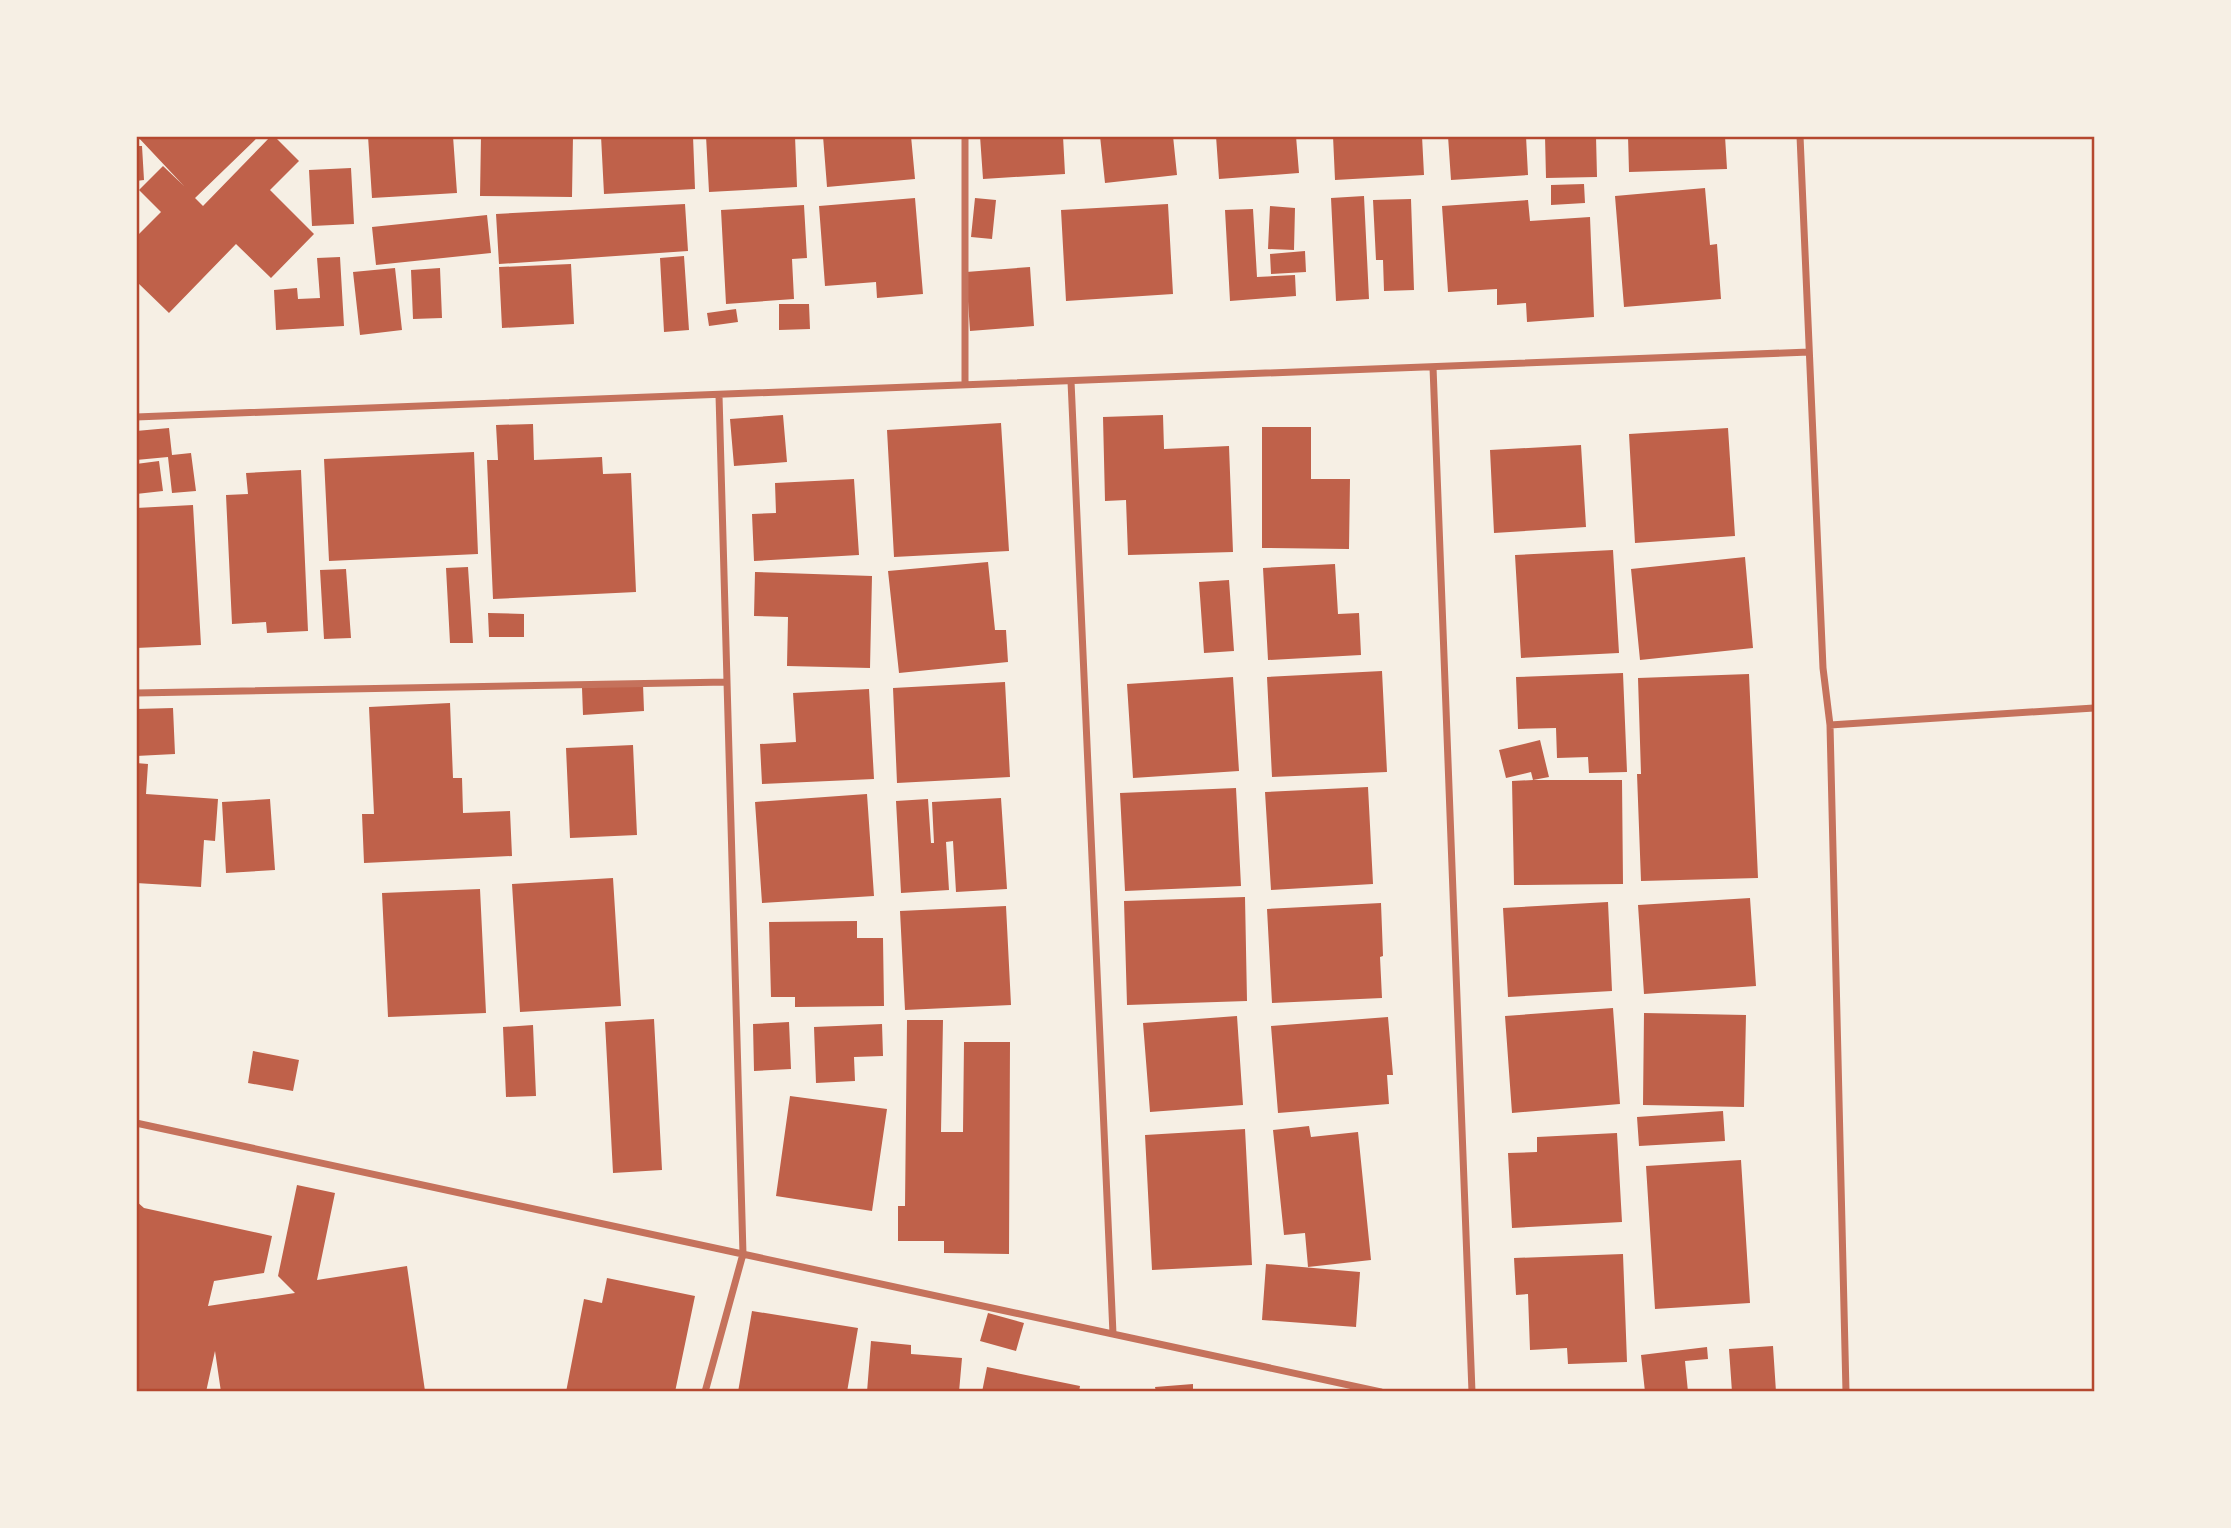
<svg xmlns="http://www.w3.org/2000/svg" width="2231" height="1528" font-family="Georgia,serif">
  <rect width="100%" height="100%" fill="#f6efe4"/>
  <path fill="#bf614a" d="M 137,136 L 259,136 L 195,198 L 203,206 L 271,136 L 274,136 L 299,161 L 270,190 L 314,234 L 271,278 L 236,244 L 169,313 L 136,281 L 136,237 L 161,212 L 139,190 L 163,166 L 184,186 Z
    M 368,136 L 453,136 L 457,193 L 372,198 Z
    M 481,136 L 573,136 L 572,197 L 480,196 Z
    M 601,136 L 693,136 L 695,189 L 604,194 Z
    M 706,136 L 795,136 L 797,187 L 709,192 Z
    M 823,136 L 911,136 L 915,179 L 827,187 Z
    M 980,136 L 1063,136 L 1065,174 L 983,179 Z
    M 1100,136 L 1173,136 L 1177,175 L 1105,183 Z
    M 1216,136 L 1296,136 L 1299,173 L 1219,179 Z
    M 1333,136 L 1422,136 L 1424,175 L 1335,180 Z
    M 1448,136 L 1526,136 L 1528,175 L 1451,180 Z
    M 1545,136 L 1596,136 L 1597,177 L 1546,178 Z
    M 1628,136 L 1725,136 L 1727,169 L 1629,172 Z
    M 136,146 L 142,146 L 144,180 L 136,181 Z
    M 351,168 L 354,224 L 312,226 L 309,170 Z
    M 1584,184 L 1585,203 L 1551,205 L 1551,185 Z
    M 1705,188 L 1710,245 L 1717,244 L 1721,299 L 1624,307 L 1615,196 Z
    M 1364,196 L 1369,299 L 1336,301 L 1331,198 Z
    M 915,198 L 923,294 L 877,298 L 876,282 L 825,286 L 819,206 Z
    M 975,198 L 996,200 L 992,239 L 971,237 Z
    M 1411,199 L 1414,290 L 1384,291 L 1383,260 L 1376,260 L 1373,200 Z
    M 1528,200 L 1530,221 L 1590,217 L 1594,317 L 1527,322 L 1526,303 L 1497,305 L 1497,289 L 1448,292 L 1442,206 Z
    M 685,204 L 688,251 L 499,264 L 496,214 Z
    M 1168,204 L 1173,294 L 1066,301 L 1061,210 Z
    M 804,205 L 807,258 L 792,259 L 794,299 L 726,304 L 721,210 Z
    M 1270,206 L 1295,208 L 1294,250 L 1268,249 Z
    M 1253,209 L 1257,277 L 1295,275 L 1296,296 L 1230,301 L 1225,210 Z
    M 487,215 L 491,253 L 376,265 L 372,227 Z
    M 1305,251 L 1306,272 L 1271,274 L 1270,254 Z
    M 684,256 L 689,330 L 664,332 L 660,258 Z
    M 340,257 L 344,326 L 276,330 L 274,290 L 297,288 L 298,299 L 320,298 L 317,258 Z
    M 571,264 L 574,324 L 502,328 L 499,267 Z
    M 1030,267 L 1034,326 L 970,331 L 966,272 Z
    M 395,268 L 402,330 L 360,335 L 353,272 Z
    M 440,268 L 442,318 L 413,319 L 411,270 Z
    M 779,304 L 809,304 L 810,329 L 779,330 Z
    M 736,309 L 738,322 L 709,326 L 707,313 Z
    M 783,415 L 787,462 L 734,466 L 730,419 Z
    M 1163,415 L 1164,449 L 1229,446 L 1233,552 L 1128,555 L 1126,500 L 1105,501 L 1103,417 Z
    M 1001,423 L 1009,551 L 894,557 L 887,430 Z
    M 533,424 L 534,460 L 602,457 L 603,474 L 631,473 L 636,592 L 493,599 L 487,460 L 498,460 L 496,425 Z
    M 1262,427 L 1311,427 L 1311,479 L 1350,479 L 1349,549 L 1262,548 Z
    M 169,428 L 172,455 L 191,453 L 196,491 L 172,493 L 168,457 L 136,460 L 136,431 Z
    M 1728,428 L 1735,536 L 1635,543 L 1629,434 Z
    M 1581,445 L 1586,527 L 1494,533 L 1490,450 Z
    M 474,452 L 478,554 L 329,561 L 324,459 Z
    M 159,461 L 163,491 L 136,494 L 136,464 Z
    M 301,470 L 308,631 L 267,633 L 266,622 L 232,624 L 226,495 L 248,494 L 246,473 Z
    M 854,479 L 859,555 L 754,561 L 752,514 L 776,513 L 775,483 Z
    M 193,505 L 201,645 L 136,648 L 136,508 Z
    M 1613,550 L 1619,653 L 1521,658 L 1515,555 Z
    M 1745,557 L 1753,648 L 1640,660 L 1631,569 Z
    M 988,562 L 995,630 L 1006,630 L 1008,662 L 899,673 L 888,571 Z
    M 1335,564 L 1338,614 L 1359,613 L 1361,655 L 1268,660 L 1263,568 Z
    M 468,567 L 473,643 L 450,643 L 446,568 Z
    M 346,569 L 351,638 L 324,639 L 320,570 Z
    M 755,572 L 872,576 L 870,668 L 787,666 L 788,617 L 754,616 Z
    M 1229,580 L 1234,651 L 1204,653 L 1199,582 Z
    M 488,613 L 524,614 L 524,637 L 489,637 Z
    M 1382,671 L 1387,772 L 1272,777 L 1267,677 Z
    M 1623,673 L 1627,772 L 1589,773 L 1588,757 L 1557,758 L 1556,728 L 1518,729 L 1516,677 Z
    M 1749,674 L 1758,878 L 1641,881 L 1637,774 L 1641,774 L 1638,678 Z
    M 1233,677 L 1239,771 L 1133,778 L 1127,684 Z
    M 1005,682 L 1010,777 L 897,783 L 893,688 Z
    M 643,684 L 644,711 L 583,715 L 582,688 Z
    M 869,689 L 874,779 L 762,784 L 760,744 L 796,742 L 793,693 Z
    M 450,703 L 453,778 L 462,778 L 463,813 L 510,811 L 512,856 L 364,863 L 362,814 L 374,814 L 369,707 Z
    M 173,708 L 175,754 L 136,756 L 136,709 Z
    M 1540,740 L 1549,777 L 1533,780 L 1622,780 L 1623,884 L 1514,885 L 1512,781 L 1533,780 L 1531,772 L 1506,778 L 1499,750 Z
    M 633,745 L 637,835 L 570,838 L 566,748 Z
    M 136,763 L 148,764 L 146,794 L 218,799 L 215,841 L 204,840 L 201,887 L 136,883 Z
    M 1368,787 L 1373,884 L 1271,890 L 1265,792 Z
    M 1236,788 L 1241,886 L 1125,891 L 1120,793 Z
    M 867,794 L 874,896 L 762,903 L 755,802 Z
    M 1001,798 L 1007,889 L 956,892 L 953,841 L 946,842 L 949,890 L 901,893 L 896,801 L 928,799 L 931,843 L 934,843 L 932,802 Z
    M 270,799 L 275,870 L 226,873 L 222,802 Z
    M 613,878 L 621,1006 L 520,1012 L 512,884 Z
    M 480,889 L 486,1013 L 388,1017 L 382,893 Z
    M 1245,897 L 1247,1001 L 1127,1005 L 1124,901 Z
    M 1750,898 L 1756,986 L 1644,994 L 1638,905 Z
    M 1608,902 L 1612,991 L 1508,997 L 1503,908 Z
    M 1381,903 L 1383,956 L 1380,957 L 1382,998 L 1272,1003 L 1267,909 Z
    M 1006,906 L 1011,1005 L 905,1010 L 900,911 Z
    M 857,921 L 857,938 L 883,938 L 884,1006 L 795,1007 L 795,997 L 771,997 L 769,922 Z
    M 1613,1008 L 1620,1104 L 1512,1113 L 1505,1016 Z
    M 1644,1013 L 1746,1015 L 1744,1107 L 1643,1105 Z
    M 1237,1016 L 1243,1105 L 1150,1112 L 1143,1023 Z
    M 1388,1017 L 1393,1075 L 1387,1075 L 1389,1104 L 1278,1113 L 1271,1026 Z
    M 654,1019 L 662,1170 L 613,1173 L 605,1022 Z
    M 907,1020 L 943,1020 L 941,1132 L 963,1132 L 964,1042 L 1010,1042 L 1009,1254 L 944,1253 L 944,1241 L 898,1241 L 898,1206 L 905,1206 Z
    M 789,1022 L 791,1069 L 754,1071 L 753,1024 Z
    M 882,1024 L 883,1056 L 854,1057 L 855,1081 L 816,1083 L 814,1027 Z
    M 533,1025 L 536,1096 L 506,1097 L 503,1027 Z
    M 253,1051 L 299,1060 L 293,1091 L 248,1083 Z
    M 790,1096 L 887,1109 L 872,1211 L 776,1196 Z
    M 1723,1111 L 1725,1141 L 1639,1146 L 1637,1117 Z
    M 1309,1126 L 1311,1137 L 1358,1132 L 1371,1260 L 1308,1267 L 1305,1233 L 1284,1235 L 1273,1130 Z
    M 1245,1129 L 1252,1265 L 1152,1270 L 1145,1135 Z
    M 1617,1133 L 1622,1222 L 1512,1228 L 1508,1153 L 1537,1152 L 1537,1137 Z
    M 1741,1160 L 1750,1303 L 1655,1309 L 1646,1166 Z
    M 297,1185 L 335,1193 L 317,1280 L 407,1266 L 425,1391 L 221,1392 L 215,1351 L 206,1392 L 136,1392 L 136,1201 L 144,1208 L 272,1236 L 264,1273 L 214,1281 L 208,1306 L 295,1293 L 278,1276 Z
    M 1623,1254 L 1627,1362 L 1568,1364 L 1567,1348 L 1530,1350 L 1528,1294 L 1516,1295 L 1514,1258 Z
    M 1266,1264 L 1360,1272 L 1356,1327 L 1262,1320 Z
    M 607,1278 L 695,1296 L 675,1392 L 566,1392 L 584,1299 L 602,1303 Z
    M 752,1311 L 858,1328 L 847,1392 L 738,1392 Z
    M 988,1313 L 1024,1323 L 1016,1351 L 980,1341 Z
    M 871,1341 L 911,1345 L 911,1354 L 962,1358 L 959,1392 L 867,1392 Z
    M 1773,1346 L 1776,1392 L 1732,1392 L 1729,1349 Z
    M 1707,1347 L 1708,1359 L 1685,1361 L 1688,1392 L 1645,1392 L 1641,1355 Z
    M 987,1367 L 1080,1386 L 1079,1392 L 982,1392 Z
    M 1193,1384 L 1193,1392 L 1156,1392 L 1155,1387 Z"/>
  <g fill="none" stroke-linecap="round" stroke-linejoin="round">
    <path stroke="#c5725c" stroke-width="7" d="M 965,136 L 965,385
      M 1800,136 L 1823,668 L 1830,725 L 1846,1392
      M 1433,367 L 1472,1392
      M 1071,381 L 1113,1334
      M 136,417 L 1809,352
      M 136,693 L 727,682
      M 1830,725 L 2094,708
      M 136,1123 L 1381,1392
      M 705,1392 L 743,1254 L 719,395"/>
  </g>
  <rect width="2231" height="1528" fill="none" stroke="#f6efe4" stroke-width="276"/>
  <rect x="138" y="138" width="1955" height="1252" fill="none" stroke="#b5482f" stroke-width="2.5"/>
</svg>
